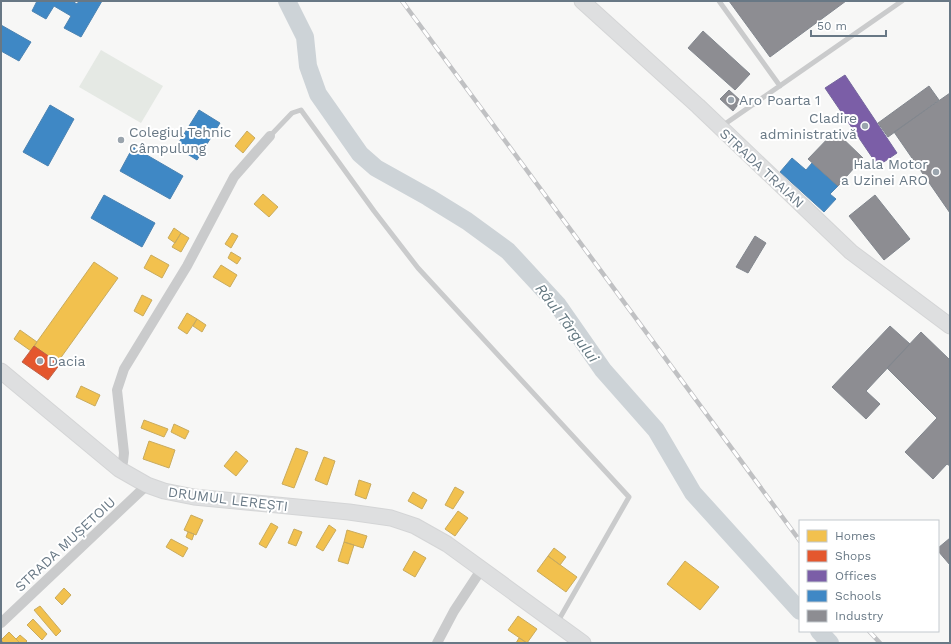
<svg xmlns="http://www.w3.org/2000/svg" width="951" height="644" font-family="'Work Sans',sans-serif">
  <rect width="100%" height="100%" fill="#f7f7f6"/>
  <path fill="#e5e9e4" d="M 101,50 L 163,86 L 141,123 L 79,87 Z"/>
  <path fill="#f2c14e" stroke="#c9ab5e" d="M 247,131 L 255,138 L 243,153 L 235,146 Z
    M 263,194 L 278,207 L 269,217 L 254,204 Z
    M 174,228 L 181,233 L 175,243 L 168,238 Z
    M 181,233 L 189,238 L 181,252 L 172,247 Z
    M 232,233 L 238,236 L 231,248 L 225,244 Z
    M 231,252 L 241,258 L 237,264 L 228,258 Z
    M 151,255 L 169,265 L 162,278 L 144,268 Z
    M 94,262 L 118,278 L 57,363 L 34,346 Z
    M 221,265 L 237,275 L 230,287 L 213,277 Z
    M 142,295 L 152,300 L 143,316 L 134,311 Z
    M 187,313 L 197,319 L 187,334 L 178,328 Z
    M 197,319 L 206,325 L 202,332 L 193,326 Z
    M 20,330 L 37,342 L 31,351 L 14,339 Z
    M 81,386 L 100,395 L 95,406 L 76,397 Z
    M 144,420 L 168,429 L 164,437 L 141,428 Z
    M 174,424 L 189,431 L 185,439 L 171,432 Z
    M 149,441 L 175,450 L 169,468 L 143,459 Z
    M 296,448 L 308,452 L 294,488 L 282,484 Z
    M 236,451 L 248,461 L 236,476 L 224,466 Z
    M 324,457 L 335,461 L 327,485 L 315,480 Z
    M 359,480 L 371,484 L 366,499 L 355,495 Z
    M 455,487 L 464,492 L 453,509 L 445,505 Z
    M 413,492 L 427,500 L 422,509 L 408,501 Z
    M 458,511 L 468,518 L 455,536 L 445,529 Z
    M 191,515 L 203,520 L 196,535 L 184,530 Z
    M 271,523 L 278,527 L 266,548 L 259,544 Z
    M 329,525 L 336,530 L 323,551 L 316,547 Z
    M 294,529 L 302,532 L 296,546 L 288,543 Z
    M 347,530 L 367,536 L 363,548 L 344,542 Z
    M 188,532 L 194,534 L 192,540 L 186,537 Z
    M 171,539 L 188,548 L 183,557 L 166,547 Z
    M 344,542 L 354,545 L 348,564 L 338,561 Z
    M 554,548 L 566,557 L 560,565 L 548,556 Z
    M 414,551 L 426,558 L 415,577 L 403,570 Z
    M 548,556 L 577,577 L 566,592 L 537,571 Z
    M 685,561 L 719,587 L 700,610 L 667,584 Z
    M 64,588 L 71,595 L 62,605 L 55,598 Z
    M 40,606 L 61,631 L 56,636 L 34,610 Z
    M 518,616 L 537,629 L 527,643 L 508,630 Z
    M 33,619 L 47,634 L 42,640 L 27,625 Z
    M 9,632 L 20,643 L 4,643 L 1,640 Z
    M 20,635 L 27,641 L 25,643 L 20,643 L 16,639 Z
    M 519,638 L 527,643 L 516,643 Z"/>
  <path fill="#e4572e" stroke="#bf6148" d="M 34,346 L 60,364 L 48,380 L 22,362 Z"/>
  <path fill="#7b5ea7" stroke="#75669d" d="M 845,75 L 897,153 L 878,166 L 825,88 Z"/>
  <path fill="#3f88c5" stroke="#4b83b2" d="M 37,1 L 72,1 L 77,4 L 79,1 L 102,1 L 81,37 L 64,28 L 71,16 L 54,6 L 46,19 L 32,11 Z
    M 1,25 L 31,42 L 19,61 L 1,51 Z
    M 50,105 L 74,119 L 48,166 L 23,152 Z
    M 199,110 L 220,123 L 197,160 L 176,147 Z
    M 133,147 L 183,176 L 170,199 L 120,171 Z
    M 792,158 L 806,170 L 812,163 L 838,186 L 830,194 L 836,199 L 824,212 L 780,172 Z
    M 104,195 L 155,223 L 142,247 L 91,218 Z"/>
  <path fill="#8d8d92" stroke="#82878e" d="M 729,1 L 846,1 L 770,57 Z
    M 703,31 L 750,74 L 735,90 L 688,48 Z
    M 929,86 L 939,100 L 888,137 L 878,123 Z
    M 729,90 L 741,101 L 733,111 L 720,99 Z
    M 950,93 L 950,213 L 894,132 Z
    M 835,131 L 863,158 L 838,186 L 808,159 Z
    M 875,195 L 910,239 L 884,260 L 849,216 Z
    M 755,236 L 766,243 L 748,273 L 736,267 Z
    M 890,326 L 910,344 L 866,391 L 880,404 L 866,419 L 832,387 Z
    M 921,332 L 950,360 L 950,466 L 947,464 L 933,479 L 905,452 L 937,418 L 887,368 Z
    M 950,538 L 950,565 L 938,551 L 938,548 Z"/>
  <g fill="none" stroke-linecap="round" stroke-linejoin="round">
    <path stroke="#cdd3d7" stroke-width="18" d="M 287,1 L 305,37 L 308,66 L 318,94 L 360,154 L 376,168 L 428,197 L 467,221 L 508,251 L 557,304 L 603,370 L 656,430 L 693,493 L 800,611
      M 819,631 L 830,643"/>
    <g stroke="#d4d5d6" stroke-width="17">
      <path id="secondary" d="M 582,1 L 698,106 L 851,252 L 950,326
        M 1,371 L 119,469 L 147,485 L 164,491 L 194,497 L 349,512 L 391,518 L 415,526 L 447,544 L 583,643"/>
    </g>
    <path stroke="#cacbcc" stroke-width="5" d="M 719,1 L 780,86
      M 722,126 L 902,1
      M 270,136 L 292,113 L 301,110 L 374,211 L 418,268 L 629,497 L 557,623"/>
    <path stroke="#cacbcc" stroke-width="10" d="M 119,469 L 123,462 L 124,453 L 117,390 L 124,369 L 187,266 L 234,177 L 270,136
      M 1,623 L 147,485
      M 437,643 L 454,611 L 481,570"/>
    <use href="#secondary" stroke="#dedfe0" stroke-width="15"/>
    <g stroke="#c0c1c3" stroke-width="4.5">
      <path id="rail" d="M 402,1 L 800,541
        M 869,631 L 880,643"/>
    </g>
    <use href="#rail" stroke="#fff" stroke-width="3" stroke-dasharray="9" stroke-linecap="butt"/>
  </g>
  <g fill="#9aa4ad" stroke="#fff" stroke-width="1.5">
    <circle cx="731" cy="100" r="4"/>
    <circle cx="865" cy="126" r="4"/>
    <circle cx="121" cy="140" r="4"/>
    <circle cx="936" cy="172" r="4"/>
    <circle cx="40" cy="361" r="4"/>
  </g>
  <g text-anchor="middle" stroke-width="4" stroke-linejoin="round" paint-order="stroke">
    <g font-size="14" fill="#687885" stroke="#fff" text-anchor="start">
      <text x="739" y="105">Aro Poarta 1</text>
      <text x="857" y="123" text-anchor="end">Cladire<tspan x="857" dy="16">administrativă</tspan></text>
      <text x="129" y="137">Colegiul Tehnic<tspan x="129" dy="16">Câmpulung</tspan></text>
      <text x="928" y="169" text-anchor="end">Hala Motor<tspan x="928" dy="16">a Uzinei ARO</tspan></text>
      <text x="48" y="366">Dacia</text>
    </g>
    <g font-size="14" fill="#687885" stroke="#fff">
      <text transform="translate(762 168) rotate(43)" y="5">STRADA TRAIAN</text>
      <text transform="translate(228 499) rotate(7)" y="5">DRUMUL LEREȘTI</text>
      <text transform="translate(65 544) rotate(-43)" y="5">STRADA MUȘETOIU</text>
    </g>
    <g font-size="15" font-style="italic" fill="#647881" stroke="#fff">
      <text transform="translate(567 323) rotate(53)" y="5">Râul Târgului</text>
    </g>
  </g>
  <rect width="951" height="644" fill="none" stroke="#687885" stroke-width="4"/>
  <rect x="799" y="520" width="140" height="112" fill="#ffffff" stroke="#c3c9ce"/>
  <rect x="807" y="530" width="20" height="12" fill="#f2c14e" stroke="#c3c9ce"/>
  <text x="835" y="540" font-size="12" fill="#687885">Homes</text>
  <rect x="807" y="550" width="20" height="12" fill="#e4572e" stroke="#c3c9ce"/>
  <text x="835" y="560" font-size="12" fill="#687885">Shops</text>
  <rect x="807" y="570" width="20" height="12" fill="#7b5ea7" stroke="#c3c9ce"/>
  <text x="835" y="580" font-size="12" fill="#687885">Offices</text>
  <rect x="807" y="590" width="20" height="12" fill="#3f88c5" stroke="#c3c9ce"/>
  <text x="835" y="600" font-size="12" fill="#687885">Schools</text>
  <rect x="807" y="610" width="20" height="12" fill="#8d8d92" stroke="#c3c9ce"/>
  <text x="835" y="620" font-size="12" fill="#687885">Industry</text>
  <path d="M811 30v6h75v-6" fill="none" stroke="#687885" stroke-width="2"/>
  <text x="817" y="30" font-size="12" fill="#687885" stroke="#ffffff" stroke-width="3" paint-order="stroke">50 m</text>
</svg>
